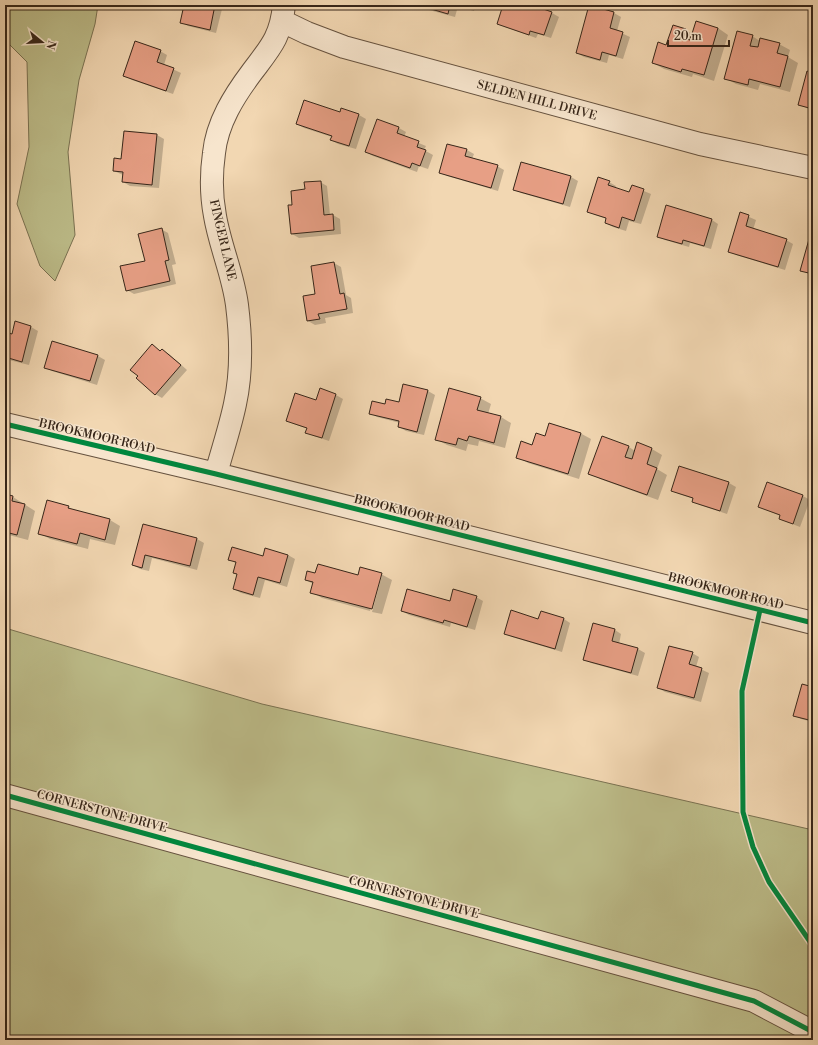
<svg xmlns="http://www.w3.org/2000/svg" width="818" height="1045" font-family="'Libre Bodoni',serif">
  <rect width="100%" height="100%" fill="#f2d7b2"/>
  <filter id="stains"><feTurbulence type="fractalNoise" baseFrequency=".005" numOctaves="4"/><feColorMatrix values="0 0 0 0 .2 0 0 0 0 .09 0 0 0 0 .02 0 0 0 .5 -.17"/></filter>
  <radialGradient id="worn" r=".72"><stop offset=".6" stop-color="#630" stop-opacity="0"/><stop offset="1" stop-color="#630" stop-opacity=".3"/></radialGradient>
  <path fill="#bdbd8a" stroke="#7a7252" d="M 5,5 L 98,5 L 95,24 L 79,80 L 68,152 L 75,235 L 55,281 L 40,266 L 17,204 L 29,147 L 27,62 L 5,40 Z
    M 5,628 L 262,704 L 813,830 L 813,1040 L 5,1040 Z"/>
  <path fill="#0003" d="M 185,5 L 223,5 L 216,33 L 188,26 L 181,22 Z
    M 422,5 L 475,5 L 474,11 L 458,6 L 455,17 L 429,10 Z
    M 504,5 L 529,5 L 552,13 L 559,17 L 551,38 L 538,34 L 536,38 L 505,27 L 498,23 Z
    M 590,7 L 614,13 L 621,17 L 617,31 L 630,37 L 623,59 L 609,55 L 607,63 L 584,57 L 577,53 Z
    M 697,22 L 718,28 L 728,35 L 714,81 L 693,74 L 692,77 L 664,69 L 653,63 L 667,46 L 685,30 L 693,34 Z
    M 752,36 L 760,41 L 779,44 L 790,50 L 788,57 L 798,63 L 790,92 L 760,84 L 758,90 L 736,84 L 725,78 Z
    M 160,51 L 167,55 L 164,65 L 181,73 L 173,94 L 132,80 L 125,76 Z
    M 813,74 L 813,111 L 800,105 Z
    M 341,110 L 359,115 L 366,119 L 356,149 L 338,144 L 331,140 L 332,137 L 304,128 L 297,124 L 340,113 Z
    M 377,120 L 399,128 L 406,132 L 404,137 L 426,146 L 424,150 L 433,155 L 428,169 L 419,166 L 417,172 L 373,156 L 366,152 Z
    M 157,135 L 164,139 L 159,188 L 130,186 L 123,182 L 123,175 L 114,171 L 122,160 Z
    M 448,145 L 467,150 L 474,154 L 472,159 L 497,166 L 504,170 L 498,191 L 447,176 L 440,172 Z
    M 521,163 L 571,177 L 578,181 L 570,207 L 521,193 L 514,189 Z
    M 320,182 L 327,186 L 330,215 L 333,215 L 340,219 L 341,234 L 299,238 L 292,234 L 293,206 L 306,190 Z
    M 609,182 L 616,186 L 615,189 L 630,194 L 632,186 L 651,194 L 641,224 L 629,221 L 626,231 L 613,227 L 606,223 L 607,219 L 595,215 L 588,211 Z
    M 740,213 L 756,220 L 753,230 L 786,240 L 793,244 L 785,270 L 736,255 L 729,251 Z
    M 712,220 L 718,224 L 711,249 L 690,243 L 689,247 L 665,240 L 658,236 Z
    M 813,228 L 813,276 L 801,270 Z
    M 161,229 L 168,233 L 176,264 L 172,265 L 176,284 L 134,294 L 127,290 L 146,261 Z
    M 334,263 L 341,267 L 346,295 L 351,298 L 353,313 L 325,318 L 326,323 L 315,325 L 308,321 L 316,294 L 312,266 Z
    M 16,323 L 31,327 L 38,331 L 29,365 L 5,359 L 5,333 L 12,335 Z
    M 52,342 L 98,356 L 105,360 L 97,385 L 52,371 L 45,367 Z
    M 152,346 L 161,351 L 162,350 L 169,354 L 187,370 L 162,398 L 155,394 Z
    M 404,385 L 428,391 L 435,395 L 424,435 L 406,431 L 399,427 L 400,423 L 377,417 L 370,413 L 385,406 L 400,403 Z
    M 336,395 L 343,399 L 329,441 L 314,436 L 307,432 L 308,429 L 294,424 L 287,420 L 317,401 Z
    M 480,398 L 491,404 L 488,414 L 501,417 L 511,423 L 505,448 L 479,441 L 478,446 L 468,444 L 466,451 L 447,445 L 436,439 Z
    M 580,433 L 591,439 L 579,479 L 528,463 L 518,457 L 545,437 Z
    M 602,438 L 629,447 L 635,451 L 638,444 L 652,449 L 662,455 L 657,469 L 667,475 L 658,500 L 600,479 L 590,473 Z
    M 729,483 L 736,487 L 727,514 L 700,505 L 693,501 L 694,499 L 679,494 L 672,490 Z
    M 5,494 L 13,497 L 35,511 L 28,540 L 5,534 Z
    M 803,496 L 810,500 L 800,527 L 787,522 L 780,518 L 781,516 L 759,507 Z
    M 68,507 L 76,511 L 110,520 L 120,526 L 115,545 L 90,539 L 88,549 L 50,539 L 39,533 Z
    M 144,525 L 197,539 L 204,543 L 197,570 L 152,558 L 149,571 L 140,569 L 133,565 Z
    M 266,549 L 288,555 L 295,559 L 287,587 L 265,580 L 260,598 L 241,593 L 234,589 L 238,575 L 234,573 L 237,564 L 229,559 L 264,557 Z
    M 381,574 L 392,580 L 382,614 L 372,612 L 382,575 L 380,575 L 370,611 L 322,598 L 311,592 L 313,584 L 306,580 L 316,575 L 359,576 Z
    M 476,597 L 483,601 L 475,630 L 451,623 L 450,627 L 409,615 L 402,611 Z
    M 564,619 L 570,623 L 562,652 L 512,637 L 505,633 Z
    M 615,630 L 621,634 L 619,644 L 638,649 L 645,653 L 638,676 L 591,663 L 584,659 Z
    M 692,653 L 699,657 L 696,667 L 709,673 L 701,702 L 665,692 L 658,688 Z
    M 813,688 L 813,722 L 801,719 L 795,715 Z"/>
  <path fill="#e79f85" stroke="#372619" d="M 184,5 L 215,5 L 210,30 L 180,23 Z
    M 421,5 L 450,5 L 448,14 L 421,6 Z
    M 503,5 L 532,5 L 552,12 L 544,35 L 530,31 L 529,35 L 497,24 Z
    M 589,5 L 614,12 L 610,28 L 623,32 L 616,56 L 602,52 L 600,60 L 576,53 Z
    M 696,21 L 718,28 L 704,75 L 682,69 L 681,72 L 652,63 L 658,42 L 666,45 L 673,25 L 686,29 L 683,38 L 690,40 Z
    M 737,31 L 753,35 L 750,46 L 758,47 L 760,38 L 780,43 L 777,53 L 788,56 L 780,87 L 749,79 L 748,85 L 724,79 Z
    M 135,41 L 161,50 L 157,62 L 174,68 L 166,91 L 123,76 Z
    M 807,71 L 813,73 L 813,109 L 798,105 Z
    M 304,100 L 340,112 L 341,108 L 359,114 L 349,146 L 330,140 L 332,136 L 296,124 Z
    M 377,119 L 399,127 L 397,133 L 419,141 L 417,147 L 426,150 L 420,166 L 412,163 L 410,168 L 365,152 Z
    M 124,131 L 157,134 L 152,185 L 122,182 L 123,172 L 113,171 L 114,158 L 121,159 Z
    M 447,144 L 467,149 L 465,156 L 498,165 L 491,188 L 439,173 Z
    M 521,162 L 571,176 L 563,204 L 513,190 Z
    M 598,177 L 610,181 L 608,185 L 629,192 L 632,185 L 644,189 L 634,221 L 622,217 L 619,228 L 605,223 L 606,218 L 587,212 Z
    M 321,181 L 324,215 L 333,214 L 334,230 L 291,234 L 288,205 L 292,205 L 291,191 L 305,189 L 304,182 Z
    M 666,205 L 712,219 L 704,246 L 683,240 L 682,244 L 657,237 Z
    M 740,212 L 749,215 L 746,226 L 787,239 L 778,267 L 728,252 Z
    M 813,225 L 813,274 L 800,271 Z
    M 162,228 L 169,260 L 165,261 L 170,281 L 126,291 L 120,266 L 145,261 L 138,234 Z
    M 334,262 L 340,294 L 344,293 L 347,309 L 318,314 L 320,319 L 307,321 L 303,296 L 315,294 L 311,266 Z
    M 15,321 L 31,326 L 22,362 L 5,357 L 5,332 L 12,334 Z
    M 52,341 L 98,355 L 90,381 L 44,368 Z
    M 152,344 L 160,351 L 162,349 L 181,365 L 155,395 L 136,378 L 138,376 L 130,370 Z
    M 403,384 L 428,390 L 417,432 L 398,427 L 399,421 L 369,414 L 372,401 L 385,404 L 386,399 L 399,402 Z
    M 320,388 L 336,394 L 322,438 L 305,433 L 307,428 L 286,421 L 295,393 L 316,400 Z
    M 449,388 L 481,397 L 477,410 L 501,416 L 494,443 L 469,436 L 467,441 L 458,438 L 456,445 L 435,440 Z
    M 549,423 L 581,433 L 568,474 L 516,458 L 521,441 L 532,445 L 536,433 L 545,436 Z
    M 602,436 L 629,446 L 625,457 L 632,459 L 637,442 L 652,448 L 647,464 L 657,468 L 647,495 L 588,474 Z
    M 679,466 L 729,482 L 720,511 L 692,502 L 693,498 L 671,491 Z
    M 767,482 L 803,495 L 793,524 L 779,519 L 780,515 L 758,507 Z
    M 5,494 L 13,496 L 12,501 L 25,504 L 17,535 L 5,532 Z
    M 47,500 L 69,506 L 68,508 L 110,519 L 105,540 L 80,533 L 77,544 L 38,534 Z
    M 143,524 L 197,538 L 190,566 L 145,555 L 142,568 L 132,565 Z
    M 232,547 L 263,556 L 265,548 L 288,555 L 280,583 L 258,577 L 253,595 L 233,589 L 237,574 L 233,573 L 236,562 L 228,560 Z
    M 318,564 L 358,575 L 360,567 L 382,573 L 372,609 L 310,593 L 313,582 L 305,580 L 307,571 L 315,573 Z
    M 407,589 L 450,601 L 453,589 L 477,596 L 467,627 L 444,620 L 443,623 L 401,611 Z
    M 511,610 L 538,619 L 541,611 L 564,618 L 555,649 L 504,634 Z
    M 593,623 L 615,629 L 612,641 L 638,648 L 631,673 L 583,660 Z
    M 669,646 L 693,652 L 689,664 L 702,668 L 694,698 L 657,688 Z
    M 802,684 L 813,687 L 813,721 L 793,716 Z"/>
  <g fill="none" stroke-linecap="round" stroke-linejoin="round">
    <g stroke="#66523f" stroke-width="24">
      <path id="minor" d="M 282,21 L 307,33 L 344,47 L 700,144 L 813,168
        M 5,424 L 216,474 L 813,623
        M 216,474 C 222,451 230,428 235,404 C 242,372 241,337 237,305 C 233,274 220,246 215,216 C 211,195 211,174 214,153 C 217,123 234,96 252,72 C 270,48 281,37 284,5
        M 5,795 L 754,1001 L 813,1032"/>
    </g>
    <use href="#minor" stroke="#f7e5cd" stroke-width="22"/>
    <g stroke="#f7e5cd" stroke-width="8">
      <path id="cycleway" d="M 5,424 L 216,474 L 813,623
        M 760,610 L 742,691 L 743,812 L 753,847 L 769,882 L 813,946
        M 5,795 L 754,1001 L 813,1032"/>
    </g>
    <use href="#cycleway" stroke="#00873e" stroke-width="5"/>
  </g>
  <g text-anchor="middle" stroke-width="3" stroke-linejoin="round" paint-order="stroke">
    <g font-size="12" fill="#372619" stroke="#f7e5cd">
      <text transform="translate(537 100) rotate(15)" y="4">SELDEN HILL DRIVE</text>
      <text transform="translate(223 240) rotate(77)" y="4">FINGER LANE</text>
      <text transform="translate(97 436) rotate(13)" y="4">BROOKMOOR ROAD</text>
      <text transform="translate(412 513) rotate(14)" y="4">BROOKMOOR ROAD</text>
      <text transform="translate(726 591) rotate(14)" y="4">BROOKMOOR ROAD</text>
      <text transform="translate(102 811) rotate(15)" y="4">CORNERSTONE DRIVE</text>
      <text transform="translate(414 897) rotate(15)" y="4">CORNERSTONE DRIVE</text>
    </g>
  </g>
  <rect width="818" height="1045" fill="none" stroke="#f2d7b2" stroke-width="20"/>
  <rect x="6" y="6" width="806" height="1033" fill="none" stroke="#372619" stroke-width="2"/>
  <rect x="10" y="10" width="798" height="1025" fill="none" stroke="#372619"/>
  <g transform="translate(42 42) rotate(108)" stroke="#f7e5cd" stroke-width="3" paint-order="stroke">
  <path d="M0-3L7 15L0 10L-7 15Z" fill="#372619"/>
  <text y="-6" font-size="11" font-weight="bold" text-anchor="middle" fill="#372619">N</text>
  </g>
  <path d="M668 40v6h61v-6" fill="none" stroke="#372619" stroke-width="2"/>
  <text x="674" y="40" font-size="12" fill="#372619" stroke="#f7e5cd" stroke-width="3" paint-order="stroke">20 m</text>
  <rect width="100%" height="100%" filter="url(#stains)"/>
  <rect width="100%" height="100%" fill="url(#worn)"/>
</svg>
